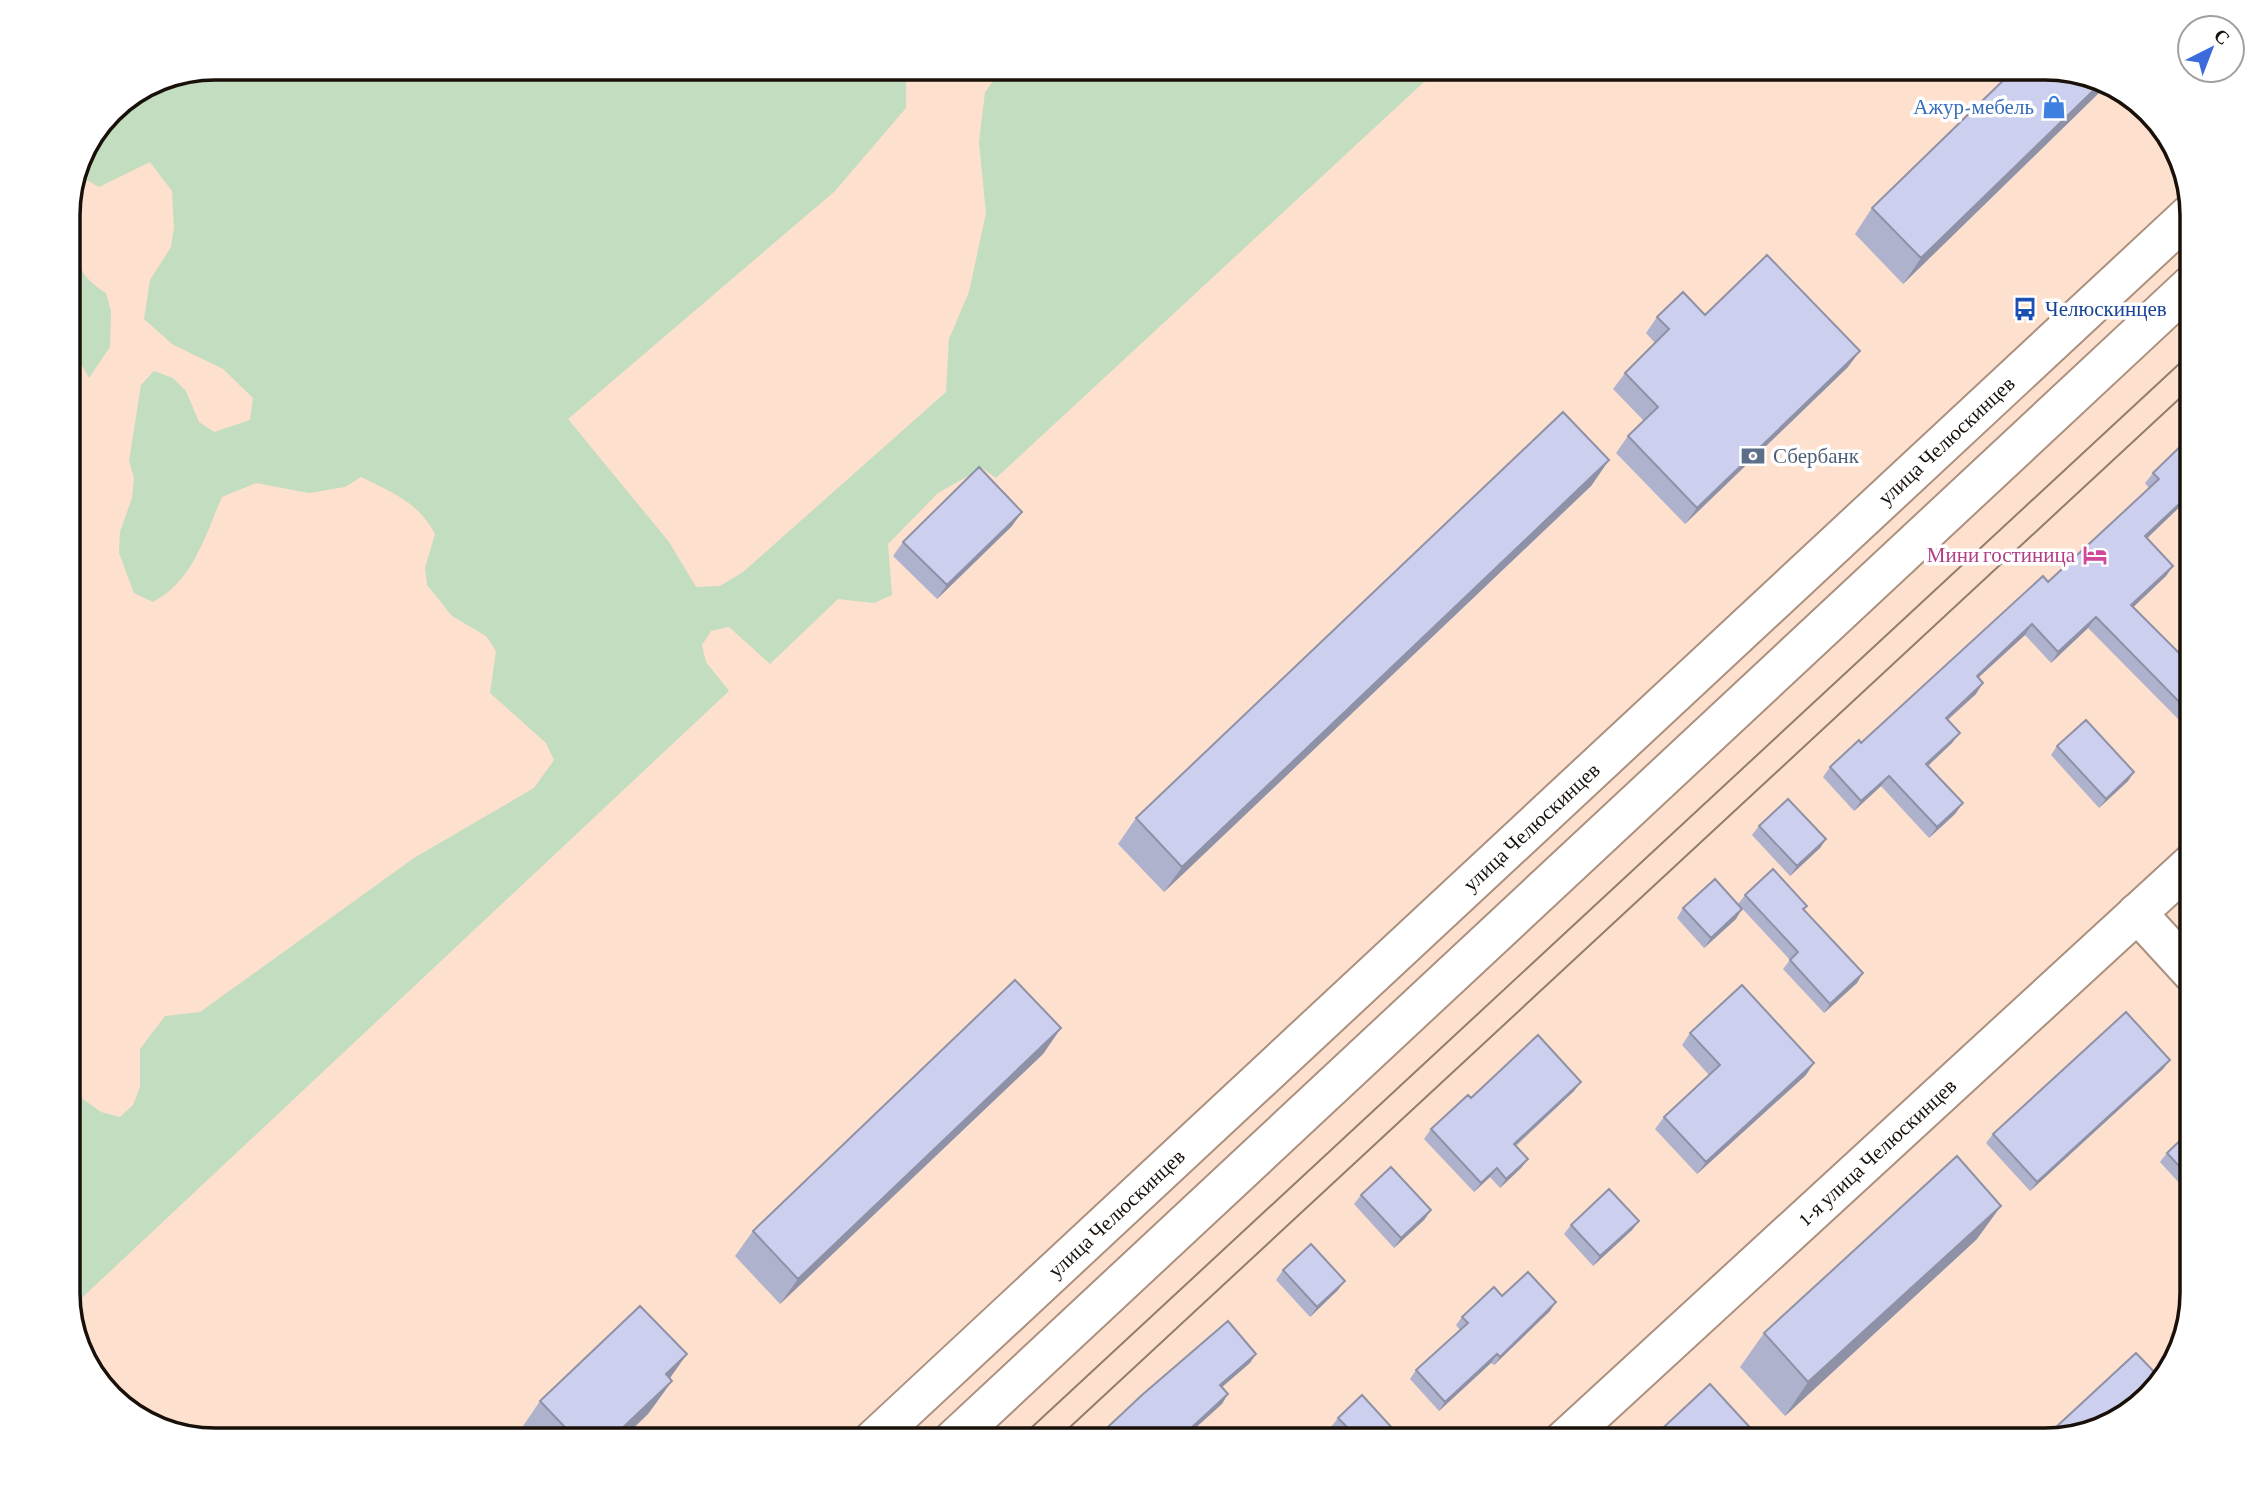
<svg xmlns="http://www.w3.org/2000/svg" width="2260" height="1509" font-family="'Crimson Pro',serif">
  <rect width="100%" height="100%" fill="#fde0cd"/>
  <path fill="#c2ddbf" d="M 215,68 L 901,68 L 906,78 L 906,108 L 835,191 L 568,419 L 669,542 L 696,587 L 720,586 L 743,572 L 946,392 L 949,339 L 969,292 L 986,213 L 979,142 L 985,92 L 1003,68 L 1439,68 L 996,478 L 982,468 L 938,493 L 888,544 L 892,595 L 874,603 L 838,599 L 770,664 L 729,627 L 711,631 L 702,645 L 706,662 L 729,691 L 70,1309 L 69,1089 L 101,1112 L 120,1117 L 133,1105 L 140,1087 L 140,1049 L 165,1016 L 200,1012 L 414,858 L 534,788 L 554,760 L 546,743 L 490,693 L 496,651 L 486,636 L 452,616 L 427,585 L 425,568 L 435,534 C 418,502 392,492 361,477 L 345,487 L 309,493 L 256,483 L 222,497 C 205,536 193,581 153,602 L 134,593 L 119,553 L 120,532 L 132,498 L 134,478 L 129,461 L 141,385 L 154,371 L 173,378 L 186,391 L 199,422 L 214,432 L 250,420 L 253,398 L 223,369 L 172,344 L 144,319 L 150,280 L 171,247 L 174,227 L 172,191 L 150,162 L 99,187 L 76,174 L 80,159 L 112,111 L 159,79 Z
    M 69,231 C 77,261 78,276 106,293 L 111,311 L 110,347 L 89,378 L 69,342 Z"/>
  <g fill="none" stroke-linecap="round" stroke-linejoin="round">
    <g stroke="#ab907f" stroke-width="42">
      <g id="street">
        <path d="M 2137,913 L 2192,973"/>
        <path id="s1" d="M 1563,1441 L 2192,863"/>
      </g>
    </g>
    <g stroke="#ab907f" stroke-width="42">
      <g id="secondary">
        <path id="s2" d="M 872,1441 L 2191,213"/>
        <path d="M 952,1441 L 2192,284"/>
      </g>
    </g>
    <use href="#street" stroke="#fff" stroke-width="38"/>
    <use href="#secondary" stroke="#fff" stroke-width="38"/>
    <path stroke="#917d70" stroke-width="2" d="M 1017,1441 L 2192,352
      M 1055,1441 L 2192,387"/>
  </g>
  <path fill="#afb2cc" d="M 2045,68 L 2105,87 L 1903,284 L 1855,234 L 1872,208 Z
    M 1705,315 L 1848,367 L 1685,524 L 1616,453 L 1628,436 L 1644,421 L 1613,389 L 1625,373 L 1655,343 L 1646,333 L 1657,317 Z
    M 1609,460 L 1591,486 L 1164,892 L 1118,844 L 1136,818 Z
    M 2153,473 L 2192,495 L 2147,538 L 2173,566 L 2166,576 L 2133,607 L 2182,656 L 2192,648 L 2192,723 L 2187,728 L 2088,628 L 2051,663 L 2025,635 L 1978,678 L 1976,694 L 1948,720 L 1952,743 L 1928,766 L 1963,803 L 1955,814 L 1929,838 L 1881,786 L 1854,811 L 1823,777 L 1830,767 L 1861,743 L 2048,582 L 2149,488 L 2145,483 Z
    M 1012,526 L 937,599 L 893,556 L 903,542 Z
    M 2057,746 L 2134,772 L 2128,781 L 2099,808 L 2051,755 Z
    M 1759,826 L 1826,839 L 1820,848 L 1790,876 L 1752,835 Z
    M 1745,895 L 1807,906 L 1804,910 L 1857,983 L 1824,1013 L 1783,969 L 1790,960 L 1738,904 Z
    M 1683,908 L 1736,919 L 1704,948 L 1677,918 Z
    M 1061,1028 L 1043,1054 L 780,1304 L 735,1256 L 753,1231 Z
    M 1690,1033 L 1806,1075 L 1697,1174 L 1655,1129 L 1664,1117 L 1709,1075 L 1682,1045 Z
    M 2163,1069 L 2030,1191 L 1986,1143 L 1993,1134 Z
    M 1574,1091 L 1516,1146 L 1528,1159 L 1521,1168 L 1500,1188 L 1490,1177 L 1474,1192 L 1424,1139 L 1431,1129 L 1471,1098 Z
    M 2192,1129 L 2192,1197 L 2160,1162 L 2167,1153 Z
    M 1361,1195 L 1431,1210 L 1424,1220 L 1394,1248 L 1354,1204 Z
    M 1639,1221 L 1632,1230 L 1593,1266 L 1564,1234 L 1571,1225 Z
    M 1977,1239 L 1785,1416 L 1740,1367 L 1764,1333 Z
    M 1283,1270 L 1338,1290 L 1310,1317 L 1276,1280 Z
    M 1550,1311 L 1494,1365 L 1491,1363 L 1439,1411 L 1410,1379 L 1416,1370 L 1460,1330 L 1456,1325 L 1462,1317 Z
    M 670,1379 L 672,1381 L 648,1414 L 620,1441 L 522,1441 L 517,1435 L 540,1401 Z
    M 1338,1418 L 1404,1441 L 1339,1436 L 1331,1427 Z"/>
  <path fill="#8f91a6" d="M 2099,85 L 2105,87 L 1903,284 L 1921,258 Z
    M 1860,351 L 1848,367 L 1685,524 L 1697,508 Z
    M 1609,460 L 1591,486 L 1164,892 L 1182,867 Z
    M 2192,492 L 2192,495 L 2138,547 L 2145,536 Z
    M 1022,512 L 1012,526 L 937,599 L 947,585 Z
    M 2173,566 L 2166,576 L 2124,616 L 2131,605 Z
    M 2096,617 L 2088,628 L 2051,663 L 2058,652 Z
    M 2032,624 L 2025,635 L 1969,686 L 1977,676 Z
    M 1983,683 L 1976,694 L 1938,728 L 1946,718 Z
    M 1960,733 L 1952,743 L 1919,774 L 1926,764 Z
    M 2134,772 L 2128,781 L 2099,808 L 2106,799 Z
    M 1889,776 L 1881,786 L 1854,811 L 1861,801 Z
    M 1963,803 L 1955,814 L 1929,838 L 1937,827 Z
    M 1826,839 L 1820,848 L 1790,876 L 1797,866 Z
    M 1742,909 L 1736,919 L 1704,948 L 1711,938 Z
    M 1863,973 L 1857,983 L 1824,1013 L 1830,1004 Z
    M 1061,1028 L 1043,1054 L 780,1304 L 798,1279 Z
    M 2170,1060 L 2163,1069 L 2030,1191 L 2037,1182 Z
    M 1814,1063 L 1806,1075 L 1697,1174 L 1706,1162 Z
    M 1581,1082 L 1574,1091 L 1507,1153 L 1514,1144 Z
    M 1528,1159 L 1521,1168 L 1500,1188 L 1506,1179 Z
    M 1497,1168 L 1490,1177 L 1474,1192 L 1481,1183 Z
    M 2001,1206 L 1977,1239 L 1785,1416 L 1808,1382 Z
    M 1431,1210 L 1424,1220 L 1394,1248 L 1401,1238 Z
    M 1639,1221 L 1632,1230 L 1593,1266 L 1600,1256 Z
    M 1345,1281 L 1338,1290 L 1310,1317 L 1317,1307 Z
    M 1556,1302 L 1550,1311 L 1494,1365 L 1500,1357 Z
    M 687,1354 L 663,1388 L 666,1374 Z
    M 1256,1354 L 1250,1363 L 1214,1394 L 1220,1385 Z
    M 1497,1354 L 1491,1363 L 1439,1411 L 1445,1402 Z
    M 672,1381 L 648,1414 L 620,1441 L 611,1441 L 615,1435 Z
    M 1228,1394 L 1222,1404 L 1181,1441 L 1177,1441 Z
    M 609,1428 L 600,1441 L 596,1441 Z"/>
  <path fill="#cccfed" stroke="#8f91a6" stroke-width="2" d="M 2016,68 L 2045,68 L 2099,85 L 1921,258 L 1872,208 Z
    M 1767,255 L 1860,351 L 1697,508 L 1628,436 L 1658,407 L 1625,373 L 1669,329 L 1657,317 L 1683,292 L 1705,315 Z
    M 1563,412 L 1609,460 L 1182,867 L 1136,818 Z
    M 2192,435 L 2192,492 L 2145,536 L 2173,566 L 2131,605 L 2182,656 L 2192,648 L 2192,715 L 2096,617 L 2058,652 L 2032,624 L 1977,676 L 1983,683 L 1946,718 L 1960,733 L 1926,764 L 1963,803 L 1937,827 L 1889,776 L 1861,801 L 1830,767 L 1859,740 L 1861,743 L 2043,576 L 2048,582 L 2159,479 L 2153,473 Z
    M 979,467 L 1022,512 L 947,585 L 903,542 Z
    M 2086,720 L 2134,772 L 2106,799 L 2057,746 Z
    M 1788,799 L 1826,839 L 1797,866 L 1759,826 Z
    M 1773,869 L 1807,906 L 1803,909 L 1863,973 L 1830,1004 L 1790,960 L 1798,952 L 1745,895 Z
    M 1715,879 L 1742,909 L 1711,938 L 1683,908 Z
    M 1015,980 L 1061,1028 L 798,1279 L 753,1231 Z
    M 1742,985 L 1814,1063 L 1706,1162 L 1664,1117 L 1720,1065 L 1690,1033 Z
    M 2126,1012 L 2170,1060 L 2037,1182 L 1993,1134 Z
    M 1538,1035 L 1581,1082 L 1514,1144 L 1528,1159 L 1506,1179 L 1497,1168 L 1481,1183 L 1431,1129 L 1468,1095 L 1471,1098 Z
    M 2192,1129 L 2192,1180 L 2167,1153 Z
    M 1957,1156 L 2001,1206 L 1808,1382 L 1764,1333 Z
    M 1391,1167 L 1431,1210 L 1401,1238 L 1361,1195 Z
    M 1609,1189 L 1639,1221 L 1600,1256 L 1571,1225 Z
    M 1311,1244 L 1345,1281 L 1317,1307 L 1283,1270 Z
    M 1528,1272 L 1556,1302 L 1500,1357 L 1497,1354 L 1445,1402 L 1416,1370 L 1468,1323 L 1462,1317 L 1494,1287 L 1502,1296 Z
    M 640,1306 L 687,1354 L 666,1374 L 672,1381 L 615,1435 L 609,1428 L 596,1441 L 578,1441 L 540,1401 Z
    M 1228,1321 L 1256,1354 L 1220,1385 L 1228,1394 L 1177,1441 L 1093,1441 L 1142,1395 Z
    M 2136,1353 L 2162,1380 L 2118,1421 L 2045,1441 L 2041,1441 Z
    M 1710,1384 L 1755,1433 L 1747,1441 L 1649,1441 Z
    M 1362,1395 L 1404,1441 L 1334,1441 L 1348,1428 L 1338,1418 Z"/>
  <defs>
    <g id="shop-bare" transform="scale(1.89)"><path d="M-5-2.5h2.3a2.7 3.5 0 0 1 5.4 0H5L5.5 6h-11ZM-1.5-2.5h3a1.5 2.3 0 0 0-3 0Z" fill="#3f7fe0" stroke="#fff" stroke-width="2.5" paint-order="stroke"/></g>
    <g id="bus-bare" transform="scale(1.89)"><path d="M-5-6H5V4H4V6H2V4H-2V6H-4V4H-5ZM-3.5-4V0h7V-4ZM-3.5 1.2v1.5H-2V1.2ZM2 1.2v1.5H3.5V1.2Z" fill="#1a4fb4" stroke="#fff" stroke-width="2.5" paint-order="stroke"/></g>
    <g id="bank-bare" transform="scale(1.89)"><path d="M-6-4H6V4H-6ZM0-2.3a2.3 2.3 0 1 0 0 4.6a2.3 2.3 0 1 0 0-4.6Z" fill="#5c6f8a" stroke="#fff" stroke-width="2.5" paint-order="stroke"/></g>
    <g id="hotel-bare" transform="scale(1.89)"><path d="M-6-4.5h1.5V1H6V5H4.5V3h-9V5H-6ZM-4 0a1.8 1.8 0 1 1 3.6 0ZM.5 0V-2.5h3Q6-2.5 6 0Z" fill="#d1479c" stroke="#fff" stroke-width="2.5" paint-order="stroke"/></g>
  </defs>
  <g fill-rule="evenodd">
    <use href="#shop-bare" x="2054" y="107"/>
    <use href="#bus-bare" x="2025" y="309"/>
    <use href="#bank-bare" x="1753" y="456"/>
    <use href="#hotel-bare" x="2095" y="555"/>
  </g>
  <g text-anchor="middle" stroke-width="7" stroke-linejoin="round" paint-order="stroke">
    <g font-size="21" fill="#366cbe" stroke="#fff" text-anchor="end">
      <text x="2034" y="114">Ажур-мебель</text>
    </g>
    <g font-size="21" fill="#164399" stroke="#fff" text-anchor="start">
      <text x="2045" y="316">Челюскинцев</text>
    </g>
    <g font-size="21" fill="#191009" stroke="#fff">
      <text dy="7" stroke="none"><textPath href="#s2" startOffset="1468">улица Челюскинцев</textPath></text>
      <text dy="7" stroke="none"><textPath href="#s2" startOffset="901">улица Челюскинцев</textPath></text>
      <text dy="7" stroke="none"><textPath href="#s1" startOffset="427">1-я улица Челюскинцев</textPath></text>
      <text dy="7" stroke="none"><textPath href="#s2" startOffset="334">улица Челюскинцев</textPath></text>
    </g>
    <g font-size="21" fill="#4e5e75" stroke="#fff" text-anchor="start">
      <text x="1773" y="463">Сбербанк</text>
    </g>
    <g font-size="21" fill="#b23c85" stroke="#fff" text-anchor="end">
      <text x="2075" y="562">Мини гостиница</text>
    </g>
  </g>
  <path d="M0 0H2260V1509H0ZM215 80H2045A135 135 0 0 1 2180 215V1293A135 135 0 0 1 2045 1428H215A135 135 0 0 1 80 1293V215A135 135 0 0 1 215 80Z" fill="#fff" fill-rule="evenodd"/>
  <path fill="none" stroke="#191009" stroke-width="3.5" d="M215 80H2045A135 135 0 0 1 2180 215V1293A135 135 0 0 1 2045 1428H215A135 135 0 0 1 80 1293V215A135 135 0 0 1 215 80Z"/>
  <g transform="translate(2211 49) rotate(42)"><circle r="33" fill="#ffffff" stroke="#a39f9d" stroke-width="2"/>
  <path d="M0-5L12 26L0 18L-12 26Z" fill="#3b6bdc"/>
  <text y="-10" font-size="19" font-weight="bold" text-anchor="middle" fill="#191009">С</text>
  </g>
</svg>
